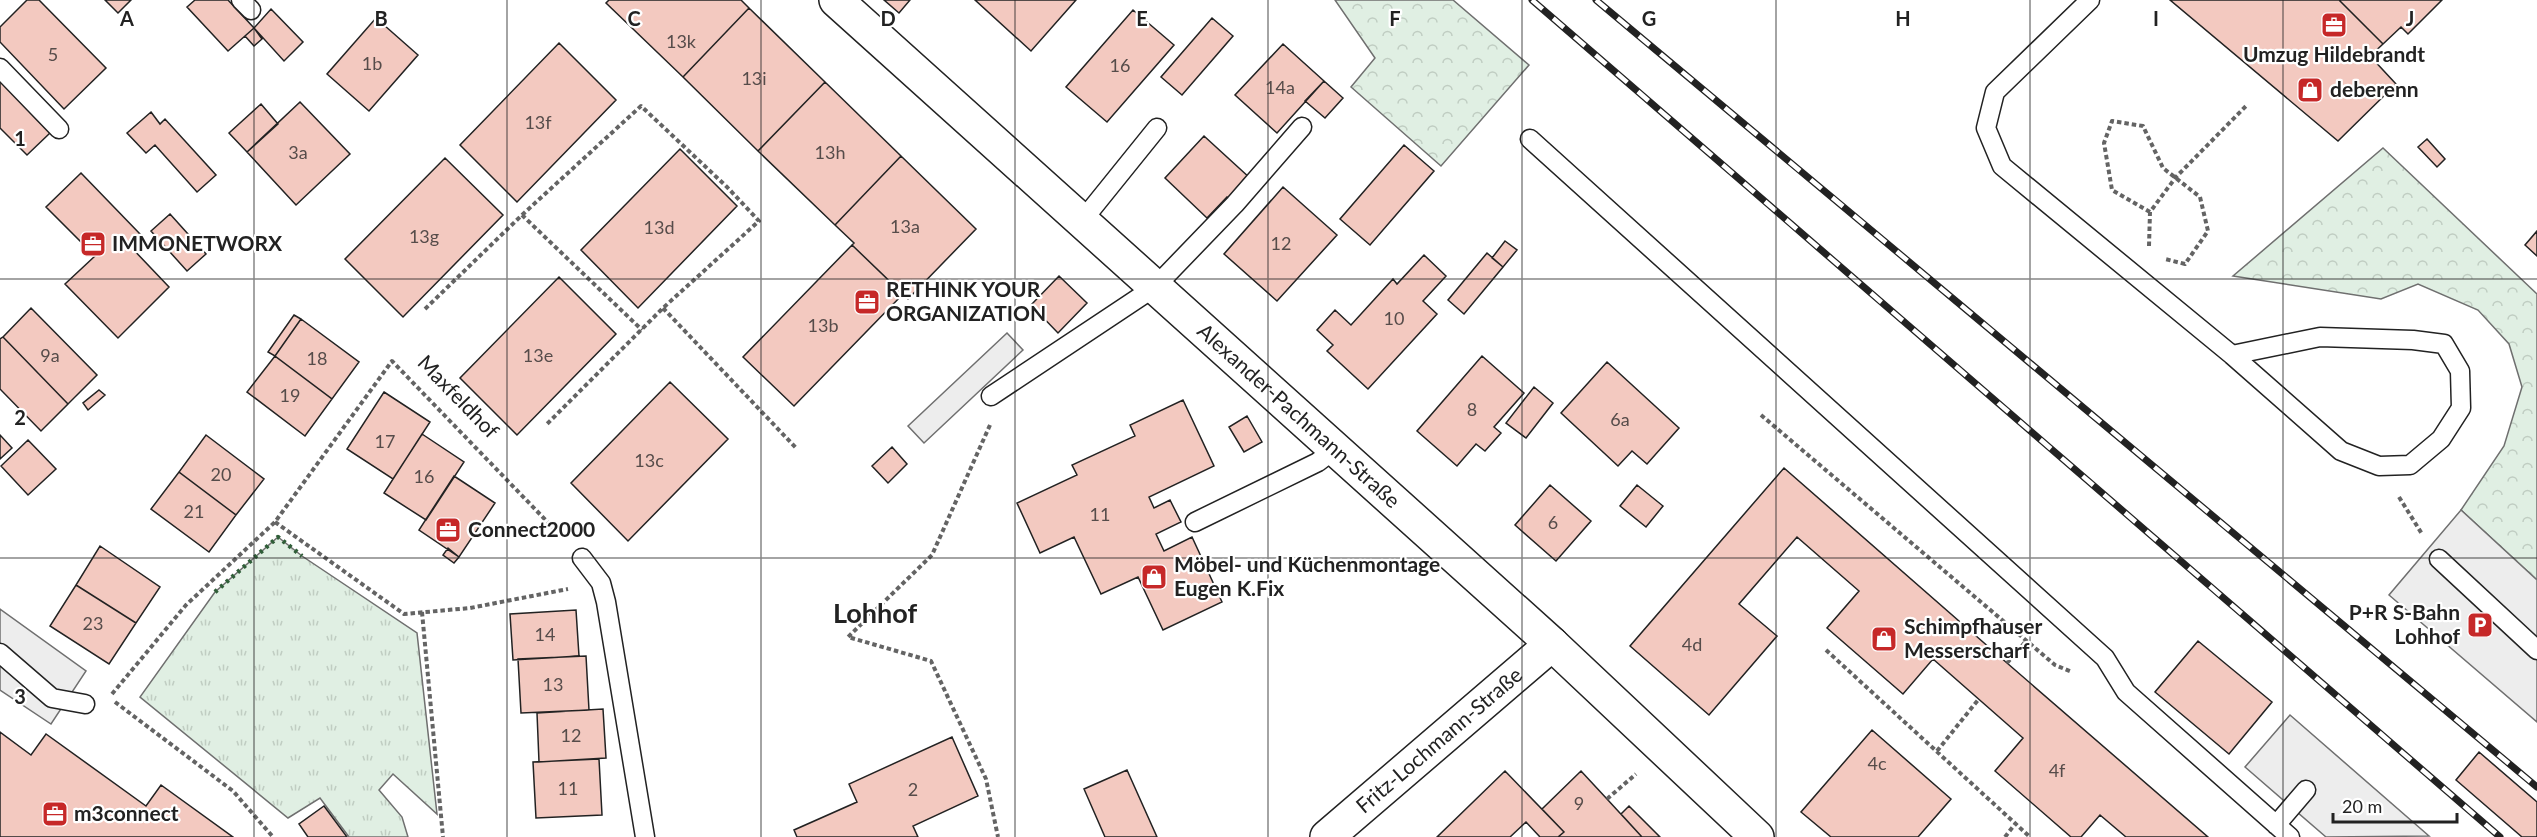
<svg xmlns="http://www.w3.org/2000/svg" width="2537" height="837" font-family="Lato,sans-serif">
  <defs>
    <pattern id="grass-tufts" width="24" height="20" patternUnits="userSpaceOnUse" patternTransform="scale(1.5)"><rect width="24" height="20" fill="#e0efe3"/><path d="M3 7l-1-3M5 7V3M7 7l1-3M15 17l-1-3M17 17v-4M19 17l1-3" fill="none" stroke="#c0cdc2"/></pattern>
    <pattern id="forest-crowns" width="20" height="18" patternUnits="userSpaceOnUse" patternTransform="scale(1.5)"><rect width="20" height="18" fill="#e0efe3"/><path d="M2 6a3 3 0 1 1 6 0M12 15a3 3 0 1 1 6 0" fill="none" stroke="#c0cdc2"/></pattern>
  </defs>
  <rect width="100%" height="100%" fill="#fff"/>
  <path fill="url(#grass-tufts)" stroke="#6f6f6f" stroke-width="1.5" d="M 278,537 L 302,556 L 417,633 L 437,814 L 393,774 L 379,790 L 402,817 L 408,837 L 349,837 L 320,798 L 288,818 L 140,697 L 215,592 Z"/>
  <path fill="url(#forest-crowns)" stroke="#6f6f6f" stroke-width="1.5" d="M 1335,0 L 1453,0 L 1529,65 L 1441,166 L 1351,87 L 1375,58 Z
    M 2383,148 L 2537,294 L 2537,580 L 2461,510 L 2504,446 L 2522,387 L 2509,344 L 2478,310 L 2418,284 L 2381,299 L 2233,276 Z"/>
  <path fill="#ededed" stroke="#6f6f6f" stroke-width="1.5" d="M 1007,333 L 1023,350 L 924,443 L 908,426 Z
    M 2461,510 L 2537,580 L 2537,722 L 2389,595 Z
    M 0,609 L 86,671 L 51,724 L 0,690 Z
    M 2290,715 L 2429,836 L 2326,837 L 2245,767 Z"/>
  <path fill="#f3c9c0" stroke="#222" stroke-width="1.5" d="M 27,0 L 39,0 L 106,68 L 64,109 L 0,42 L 0,27 Z
    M 105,0 L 131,0 L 118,13 Z
    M 195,0 L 228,0 L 254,28 L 228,51 L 187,7 Z
    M 609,0 L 741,0 L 749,8 L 683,77 L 606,3 Z
    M 884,0 L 910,0 L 899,13 Z
    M 975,0 L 1076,0 L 1031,51 Z
    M 2170,0 L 2339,0 L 2383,44 L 2370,56 L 2396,84 L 2338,141 Z
    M 2339,0 L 2442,0 L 2408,34 L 2401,27 L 2383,44 Z
    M 749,8 L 825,82 L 758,151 L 683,77 Z
    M 271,9 L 303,42 L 284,61 L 254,28 Z
    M 1133,10 L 1174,45 L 1107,122 L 1066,87 Z
    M 376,18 L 418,55 L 369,111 L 327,74 Z
    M 1212,18 L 1233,36 L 1182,95 L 1161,77 Z
    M 254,28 L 262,39 L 254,46 L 245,36 Z
    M 559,43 L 616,100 L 517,202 L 460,145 Z
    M 1283,44 L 1324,81 L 1277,133 L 1235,95 Z
    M 0,81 L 50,133 L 27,155 L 0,128 Z
    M 1324,81 L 1343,98 L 1325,118 L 1305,101 Z
    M 825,82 L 901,156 L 835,225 L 758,151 Z
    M 300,102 L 350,154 L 296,205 L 247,152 Z
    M 261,104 L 278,124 L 247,152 L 229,133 Z
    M 151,112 L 160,124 L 165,119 L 216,175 L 197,192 L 155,145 L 146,153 L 127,133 Z
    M 1204,136 L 1251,179 L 1231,200 L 1227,197 L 1207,218 L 1165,178 Z
    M 2427,139 L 2445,159 L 2437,167 L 2418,147 Z
    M 1404,145 L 1434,171 L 1370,245 L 1340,219 Z
    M 680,149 L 737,206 L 638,308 L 581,250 Z
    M 901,156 L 976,229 L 908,299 L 852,245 L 854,243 L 835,225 Z
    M 445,158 L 503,215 L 403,317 L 345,259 Z
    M 81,173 L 140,234 L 129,245 L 169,287 L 118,338 L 65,284 L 95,256 L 46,207 Z
    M 1283,187 L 1337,235 L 1277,301 L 1224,254 Z
    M 170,214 L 206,254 L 187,271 L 151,231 Z
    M 2537,231 L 2537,256 L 2525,245 Z
    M 1505,241 L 1517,250 L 1503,267 L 1492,258 Z
    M 852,245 L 903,294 L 794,406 L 743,357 Z
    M 1487,253 L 1503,267 L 1464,314 L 1448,300 Z
    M 1424,255 L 1446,276 L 1423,301 L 1437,314 L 1368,389 L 1327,351 L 1333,345 L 1317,330 L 1335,310 L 1351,325 L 1393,279 L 1397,284 Z
    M 1059,276 L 1087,303 L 1058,333 L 1031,305 Z
    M 559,277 L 616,334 L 517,435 L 460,378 Z
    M 31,308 L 97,375 L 68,404 L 3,337 Z
    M 294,315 L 301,319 L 275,356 L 268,352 Z
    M 301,319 L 359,362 L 332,399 L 275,356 Z
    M 3,337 L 68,404 L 41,431 L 0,389 L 0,339 Z
    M 275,356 L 332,399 L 305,436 L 247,392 Z
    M 1482,356 L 1524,393 L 1494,427 L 1501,433 L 1485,451 L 1476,444 L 1457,466 L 1417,431 Z
    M 1607,362 L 1679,428 L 1647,464 L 1632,451 L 1618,466 L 1561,413 Z
    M 670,382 L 728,439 L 628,541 L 571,483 Z
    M 1534,387 L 1553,403 L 1526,438 L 1506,423 Z
    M 99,390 L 105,395 L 88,410 L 83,403 Z
    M 384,392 L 430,422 L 393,479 L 347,449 Z
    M 1183,400 L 1214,466 L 1149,497 L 1154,508 L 1170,500 L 1181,522 L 1156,534 L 1164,551 L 1192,537 L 1222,602 L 1163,630 L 1138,577 L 1101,594 L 1074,537 L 1040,553 L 1017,503 L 1077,475 L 1072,465 L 1135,436 L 1130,425 Z
    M 1247,416 L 1262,442 L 1244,452 L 1229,427 Z
    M 422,434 L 464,462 L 426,520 L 384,493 Z
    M 0,435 L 12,448 L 0,459 Z
    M 206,435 L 264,479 L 236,515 L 179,472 Z
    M 28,440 L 56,469 L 28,495 L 1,466 Z
    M 892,447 L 907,464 L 888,483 L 872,466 Z
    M 1784,468 L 2007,663 L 2208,837 L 2126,837 L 2100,815 L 2081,837 L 2071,837 L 1995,771 L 2023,738 L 1933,659 L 1903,694 L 1827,628 L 1859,591 L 1797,537 L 1739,604 L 1777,636 L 1709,715 L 1630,646 Z
    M 179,472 L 236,515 L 209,552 L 151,509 Z
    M 454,476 L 495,503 L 459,557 L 419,530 Z
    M 1550,485 L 1591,521 L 1556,561 L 1515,525 Z
    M 1637,485 L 1663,506 L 1646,527 L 1620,506 Z
    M 100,546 L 160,587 L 136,623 L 76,585 Z
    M 448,548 L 459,557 L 454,563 L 443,555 Z
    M 76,585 L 136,623 L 109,664 L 50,626 Z
    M 576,610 L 579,656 L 513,660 L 510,614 Z
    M 2198,641 L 2272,702 L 2229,754 L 2155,692 Z
    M 586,656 L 589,710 L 521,713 L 518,659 Z
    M 603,709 L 606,758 L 539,762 L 537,713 Z
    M 1872,730 L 1951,799 L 1918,837 L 1831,837 L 1801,812 Z
    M 0,732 L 31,755 L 46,734 L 146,806 L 161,785 L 233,837 L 0,837 Z
    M 952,737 L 978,796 L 913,826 L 918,837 L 797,837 L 794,830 L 857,802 L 849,784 Z
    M 2479,752 L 2537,802 L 2537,837 L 2522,837 L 2456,780 Z
    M 599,759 L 602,815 L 536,818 L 533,762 Z
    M 1127,770 L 1157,837 L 1105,837 L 1084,789 Z
    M 1505,771 L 1564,832 L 1558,837 L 1540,837 L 1526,822 L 1510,837 L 1437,837 Z
    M 1581,771 L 1607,799 L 1642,837 L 1558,837 L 1564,832 L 1542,809 Z
    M 324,806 L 347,837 L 308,837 L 299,824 Z
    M 1629,806 L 1660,837 L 1642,837 L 1621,814 Z"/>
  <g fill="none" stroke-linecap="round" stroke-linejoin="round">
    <g stroke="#222" stroke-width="21">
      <path id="service" d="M 241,0 L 251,10
        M 2090,0 L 1995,92 L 1986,128 L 2002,166 L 2232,355 L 2341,451 L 2379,466 L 2410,465 L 2441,439 L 2461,408 L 2460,371 L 2444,344 L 2413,340 L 2320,337 L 2232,355
        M 0,68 L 59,129
        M 1530,139 L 2105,658 L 2126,692 L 2290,837
        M 1082,221 L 1157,128
        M 991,396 L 1155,287 L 1235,204 L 1302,127
        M 1195,522 L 1318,462 L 1335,449
        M 582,558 L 601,583 L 606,602 L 645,837
        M 2439,559 L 2537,650
        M 0,653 L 52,698 L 85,704
        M 2276,825 L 2306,790"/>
    </g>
    <g stroke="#222" stroke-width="36">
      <g id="minor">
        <path id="s1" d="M 836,0 L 1552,644 L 1757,837"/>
        <path id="s2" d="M 1327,837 L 1552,644"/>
      </g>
    </g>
    <path stroke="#646464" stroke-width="4" stroke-dasharray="4.5 3" stroke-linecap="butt" d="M 2150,212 L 2112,190 L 2104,143 L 2112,121 L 2143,126 L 2163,168 L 2200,197 L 2208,231 L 2185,264 L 2165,259
      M 522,215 L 641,106 L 727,187 L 759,221 L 663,308 L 547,424
      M 2149,246 L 2150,212 L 2176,177 L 2247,105
      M 663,308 L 797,449
      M 425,309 L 522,215 L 642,330
      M 1761,415 L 2055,665 L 2072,672
      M 990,425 L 932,555 L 848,637 L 931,661 L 986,779 L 998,837
      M 2399,497 L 2422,534
      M 275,522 L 404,614 L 470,608 L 568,589
      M 422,612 L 443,837
      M 1826,650 L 2030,837
      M 2007,663 L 2026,641
      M 112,694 L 186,605 L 275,522 L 392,361 L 561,536
      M 115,702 L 233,791 L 273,837
      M 1937,751 L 1978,700
      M 1607,799 L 1636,774
      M 2005,837 L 2015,824"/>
    <use href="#service" stroke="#fff" stroke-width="18"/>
    <use href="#minor" stroke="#fff" stroke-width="33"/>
    <g stroke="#222" stroke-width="7">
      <path id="rail" d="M 1532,0 L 2500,837
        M 1596,0 L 2537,787"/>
    </g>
    <use href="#rail" stroke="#fff" stroke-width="4.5" stroke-dasharray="14" stroke-linecap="butt"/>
    <path stroke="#2f5e38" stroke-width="4.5" stroke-dasharray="3 4.5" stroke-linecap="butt" d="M 215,592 L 278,537 L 302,556"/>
  </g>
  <path fill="none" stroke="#222" stroke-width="1.5" stroke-opacity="0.55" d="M 254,0 L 254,837M 507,0 L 507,837M 761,0 L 761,837M 1015,0 L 1015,837M 1268,0 L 1268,837M 1522,0 L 1522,837M 1776,0 L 1776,837M 2030,0 L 2030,837M 2283,0 L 2283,837M 0,279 L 2537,279M 0,558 L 2537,558"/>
  <defs>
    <g id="office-square" transform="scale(1.35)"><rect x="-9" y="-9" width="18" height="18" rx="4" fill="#c62828" stroke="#fff"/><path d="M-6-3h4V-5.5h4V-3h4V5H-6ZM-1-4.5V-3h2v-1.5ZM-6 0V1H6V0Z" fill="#fff"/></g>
    <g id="shop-square" transform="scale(1.35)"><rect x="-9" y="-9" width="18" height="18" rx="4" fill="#c62828" stroke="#fff"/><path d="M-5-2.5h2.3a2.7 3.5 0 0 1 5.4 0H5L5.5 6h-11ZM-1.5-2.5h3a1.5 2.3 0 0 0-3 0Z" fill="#fff"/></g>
    <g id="parking-square" transform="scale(1.35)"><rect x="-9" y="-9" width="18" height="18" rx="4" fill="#c62828" stroke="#fff"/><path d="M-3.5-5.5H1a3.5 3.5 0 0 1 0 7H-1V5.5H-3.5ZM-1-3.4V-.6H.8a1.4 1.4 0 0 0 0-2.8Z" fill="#fff"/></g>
  </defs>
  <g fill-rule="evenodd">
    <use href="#office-square" x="2334" y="25"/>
    <use href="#shop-square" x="2310" y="90"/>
    <use href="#office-square" x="93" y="244"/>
    <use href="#office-square" x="867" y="302"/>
    <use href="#office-square" x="448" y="530"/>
    <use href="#shop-square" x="1154" y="577"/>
    <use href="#parking-square" x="2480" y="625"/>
    <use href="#shop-square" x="1884" y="639"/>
    <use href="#office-square" x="55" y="814"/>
  </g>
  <g text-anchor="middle" stroke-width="4.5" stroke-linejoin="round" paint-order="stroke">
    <g font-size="18" fill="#564c4a">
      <text x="681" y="48">13k</text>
      <text x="53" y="61">5</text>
      <text x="372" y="70">1b</text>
      <text x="1120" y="72">16</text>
      <text x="754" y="85">13i</text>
      <text x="1280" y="94">14a</text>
      <text x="538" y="129">13f</text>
      <text x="298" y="159">3a</text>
      <text x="830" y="159">13h</text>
      <text x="905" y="233">13a</text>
      <text x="659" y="234">13d</text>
      <text x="424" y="243">13g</text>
      <text x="1281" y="250">12</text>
      <text x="1394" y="325">10</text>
      <text x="823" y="332">13b</text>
      <text x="50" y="362">9a</text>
      <text x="538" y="362">13e</text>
      <text x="317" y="365">18</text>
      <text x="290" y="402">19</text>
      <text x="1472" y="416">8</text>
      <text x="1620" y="426">6a</text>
      <text x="385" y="448">17</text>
      <text x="649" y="467">13c</text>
      <text x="221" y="481">20</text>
      <text x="424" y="483">16</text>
      <text x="194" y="518">21</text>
      <text x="1100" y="521">11</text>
      <text x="1553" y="529">6</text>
      <text x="93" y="630">23</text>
      <text x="545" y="641">14</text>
      <text x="1692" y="651">4d</text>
      <text x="553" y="691">13</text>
      <text x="571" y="742">12</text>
      <text x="1877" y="770">4c</text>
      <text x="2057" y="777">4f</text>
      <text x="568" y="795">11</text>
      <text x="913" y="796">2</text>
      <text x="1579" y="810">9</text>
    </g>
    <g font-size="21" font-weight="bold" fill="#222" stroke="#fff" text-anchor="start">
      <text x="2334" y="62" text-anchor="middle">Umzug Hildebrandt</text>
      <text x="2330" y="97">deberenn</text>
      <text x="112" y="251">IMMONETWORX</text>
      <text x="886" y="297">RETHINK YOUR<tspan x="886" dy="24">ORGANIZATION</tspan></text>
      <text x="468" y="537">Connect2000</text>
      <text x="1174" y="572">Möbel- und Küchenmontage<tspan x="1174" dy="24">Eugen K.Fix</tspan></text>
      <text x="2460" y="620" text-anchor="end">P+R S-Bahn<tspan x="2460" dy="24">Lohhof</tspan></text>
      <text x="1904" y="634">Schimpfhauser<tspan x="1904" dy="24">Messerscharf</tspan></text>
      <text x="74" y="821">m3connect</text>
    </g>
    <g font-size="21" fill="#222" stroke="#fff">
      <text transform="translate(458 397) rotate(46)" y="7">Maxfeldhof</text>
      <text dy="7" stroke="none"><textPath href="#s1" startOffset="622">Alexander-Pachmann-Straße</textPath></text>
      <text dy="7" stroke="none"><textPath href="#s2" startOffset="148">Fritz-Lochmann-Straße</textPath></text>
    </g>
    <g font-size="27" font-weight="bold" fill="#222" stroke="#fff">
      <text x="875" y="623">Lohhof</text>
    </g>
  </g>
  <g font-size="20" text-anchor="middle" font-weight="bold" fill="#222" stroke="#fff" stroke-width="4.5" stroke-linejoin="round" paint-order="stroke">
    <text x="127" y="26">A</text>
    <text x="381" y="26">B</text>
    <text x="634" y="26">C</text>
    <text x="888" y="26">D</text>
    <text x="1142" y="26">E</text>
    <text x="1395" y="26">F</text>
    <text x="1649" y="26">G</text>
    <text x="1903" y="26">H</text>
    <text x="2156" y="26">I</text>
    <text x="2410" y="26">J</text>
    <text x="20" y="146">1</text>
    <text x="20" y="425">2</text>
    <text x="20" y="704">3</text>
  </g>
  <path d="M2333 813v9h124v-9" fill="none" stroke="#222222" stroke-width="3"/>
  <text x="2342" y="813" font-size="18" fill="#222222" stroke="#ffffff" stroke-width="4.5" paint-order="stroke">20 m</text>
</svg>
